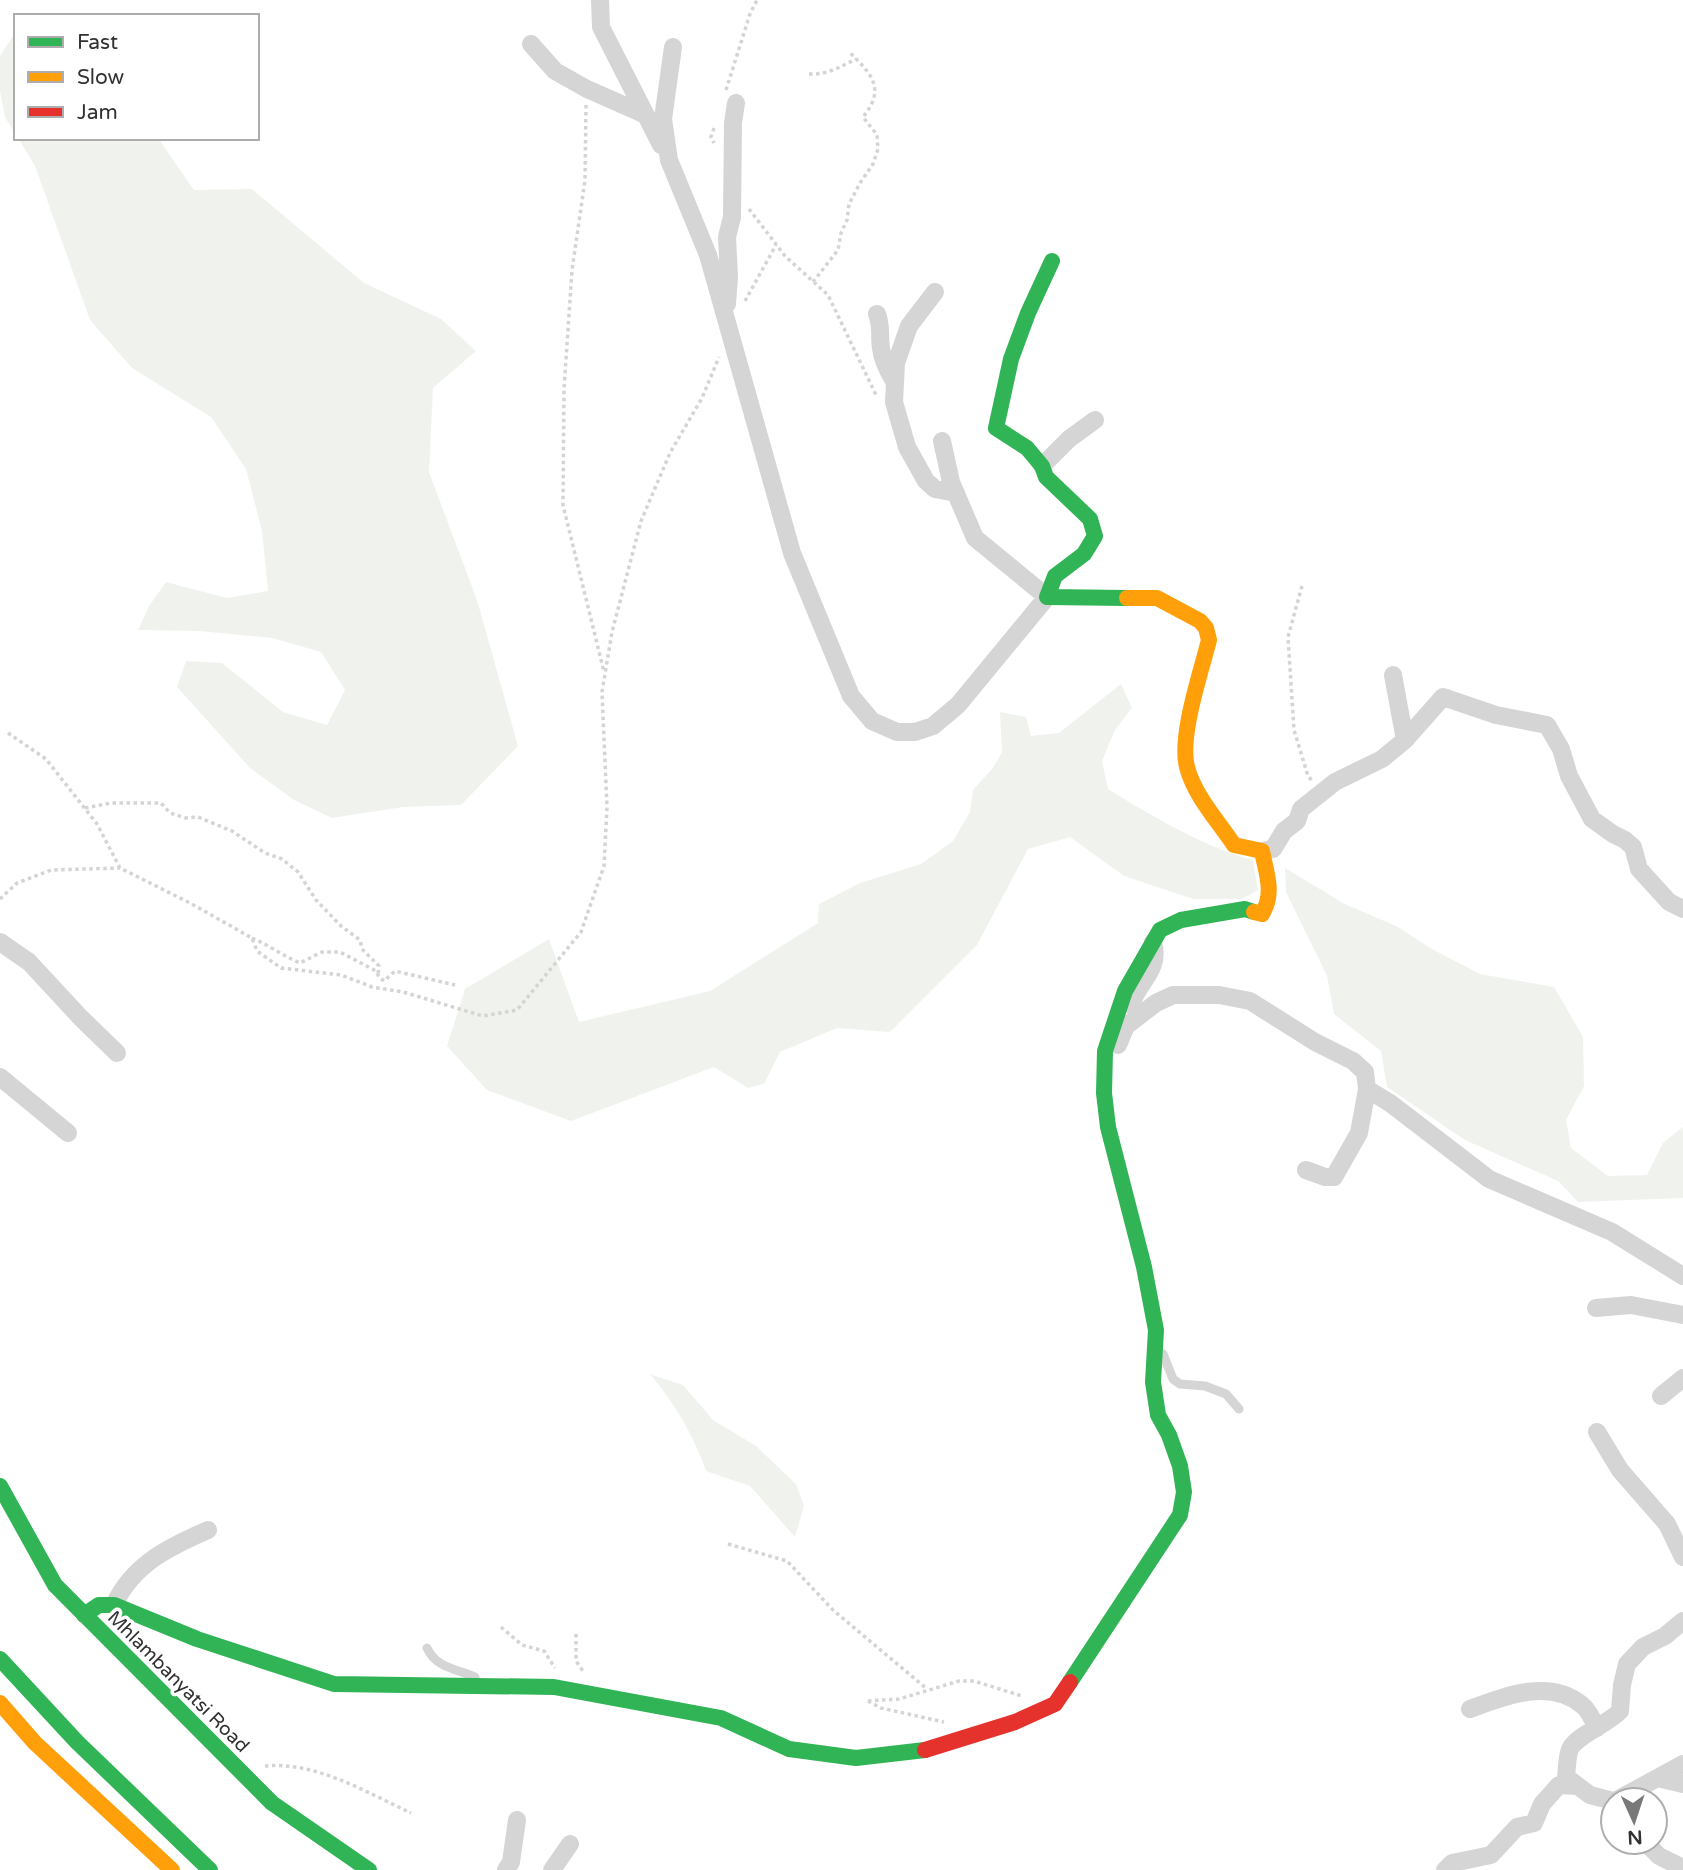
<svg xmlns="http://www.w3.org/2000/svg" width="1683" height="1870" font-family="'Varela Round',sans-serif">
  <rect width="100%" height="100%" fill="#fff"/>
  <path fill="#f0f3ed" d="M 13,36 L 16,37 L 16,135 L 5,117 L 0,91 L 0,56 Z
    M 18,138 L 158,138 L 194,190 L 252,189 L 364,283 L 441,319 L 476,351 L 433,388 L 429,472 L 477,600 L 518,746 L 461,805 L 403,807 L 332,818 L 294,800 L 250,768 L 177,687 L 186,661 L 222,663 L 283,712 L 327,725 L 345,690 L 321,652 L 272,638 L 199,631 L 138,630 L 149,606 L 166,582 L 227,598 L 268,591 L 262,531 L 246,469 L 211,417 L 132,368 L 90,320 L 35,166 Z
    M 1121,684 L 1132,708 L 1115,730 L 1102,761 L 1108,789 C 1148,814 1208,849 1253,860 L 1258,890 L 1242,899 L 1193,899 L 1124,876 L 1070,837 L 1028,849 L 977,945 L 890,1032 L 837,1028 L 780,1052 L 764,1084 L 748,1088 L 714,1067 L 571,1121 L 487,1090 L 447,1046 L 465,989 L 549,939 L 579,1022 L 710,991 L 818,923 L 819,904 L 860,883 L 921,864 L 953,841 L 970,812 L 973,790 L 993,768 L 1002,752 L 1000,712 L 1026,717 L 1031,736 L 1059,733 Z
    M 1285,868 L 1343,903 L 1398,927 L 1432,949 L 1480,974 L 1554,987 L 1583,1037 L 1584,1086 L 1566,1120 L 1571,1148 L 1608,1176 L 1647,1175 L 1663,1143 L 1683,1127 L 1683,1198 L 1578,1202 L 1558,1181 L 1465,1140 L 1387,1087 L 1381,1051 L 1334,1014 L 1327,976 L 1286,892 Z
    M 650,1374 L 683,1385 L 713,1420 L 756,1446 L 796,1484 L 804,1506 L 795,1537 L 750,1486 L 706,1471 C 693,1434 675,1404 650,1374 Z"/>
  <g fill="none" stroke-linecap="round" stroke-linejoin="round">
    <path stroke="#d4d4d4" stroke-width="3.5" stroke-dasharray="3.5 3.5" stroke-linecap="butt" d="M 809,74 C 827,75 840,67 856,59
      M 726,90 L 750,14 L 757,0
      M 586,105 L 585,180 L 572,270 L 564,389 L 563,505 L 604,672
      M 714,128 L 711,137 L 714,143
      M 749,209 L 785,256 L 828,295 L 877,397
      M 813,282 L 838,250 L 841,233 L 847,220 L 849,204 L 860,183 L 873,164 L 878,149 L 877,135 L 863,117 C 886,89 872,74 849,52
      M 745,301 L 776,245
      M 1302,586 L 1288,637 L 1294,730 L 1308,776 L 1312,781
      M 8,733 L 46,759 L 97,824 L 120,868 L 190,903 L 252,938 L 257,951 L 281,968 L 341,975 L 372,987 L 403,992 L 483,1016 L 517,1010 L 581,932 L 604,866 L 607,807 L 602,692 L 612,632 L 641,521 L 670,453 L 702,398 L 719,357
      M 85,808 L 111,803 L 161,803 L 170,813 L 186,818 L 198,817 L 232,831 L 265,853 L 282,859 L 298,872 L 316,900 L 341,926 L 360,940 L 362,949 L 379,966 L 378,975
      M 0,899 L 17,883 L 51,870 L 120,868
      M 252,938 C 269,945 283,956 300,963 L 322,952 L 340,952 L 376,971 L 379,977 L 384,981 L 395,971 L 455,985
      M 728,1544 L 787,1561 L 833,1610 L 927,1689
      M 501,1627 L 522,1645 L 544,1651 L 555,1668
      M 576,1634 L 576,1661 L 583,1671
      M 868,1701 L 899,1699 L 959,1681 L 974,1681 L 1022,1696
      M 868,1701 L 881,1708 L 944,1722
      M 265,1766 C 315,1761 366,1792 411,1813"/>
    <path stroke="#d5d5d5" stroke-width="9" d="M 1163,1354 L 1173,1379 L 1180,1384 L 1205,1386 L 1226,1394 L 1239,1409
      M 427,1648 C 436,1668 457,1669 475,1677"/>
    <path stroke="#d5d5d5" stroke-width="18" d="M 600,0 L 601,27 L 661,145
      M 531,44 L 555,71 L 587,89 L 646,115
      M 673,47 L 663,119 L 669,160 L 708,255 L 792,553 L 851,696 L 872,721 L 897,732 L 915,732 L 933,726 L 958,705 L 1047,597 L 975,538 L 951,482 L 942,441
      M 935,292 L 909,326 L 896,363 L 894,402 L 907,447 L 926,481 L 935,489 L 956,493
      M 727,304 L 729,277 L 727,237 L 732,217 L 733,123 L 736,103
      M 877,314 C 882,327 879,335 881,348 C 882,360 888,371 894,381
      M 1042,466 L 1069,439 L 1095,420
      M 1393,675 L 1405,740 L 1443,697 L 1496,715 L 1547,725 L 1561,749 L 1569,776 L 1592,819 L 1613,834 L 1625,840 L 1633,847 L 1639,869 L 1669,902 L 1683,909
      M 1262,851 L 1273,849 L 1284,831 L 1297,821 L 1301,809 L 1335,782 L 1382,759 L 1405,740
      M 0,942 L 29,962 L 81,1018 L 117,1053
      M 1131,1005 C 1138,981 1161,971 1153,942
      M 1118,1045 L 1126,1026 L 1156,1003 L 1173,995 L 1219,995 L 1250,1001 L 1315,1042 L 1353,1061 L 1365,1072 L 1367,1089 L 1390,1103 L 1489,1179 L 1612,1232 L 1683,1276
      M 0,1077 L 68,1133
      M 1306,1170 L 1325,1177 L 1334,1177 L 1359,1133 L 1367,1089
      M 1596,1308 L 1631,1305 L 1683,1315
      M 1661,1396 L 1683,1378
      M 1597,1432 L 1620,1470 L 1667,1524 L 1683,1557
      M 114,1605 C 133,1564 169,1547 208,1530
      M 1470,1709 C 1505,1696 1550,1678 1582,1705 C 1589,1710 1593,1721 1597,1728
      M 1657,1778 L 1683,1784
      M 1617,1800 L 1683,1764
      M 1613,1801 L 1590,1795 L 1566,1777 C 1567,1769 1567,1756 1570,1749 C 1577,1735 1608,1724 1620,1711 L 1622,1685 L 1627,1664 L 1643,1647 L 1665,1636 L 1683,1621
      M 1645,1842 L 1659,1856 L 1683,1868
      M 506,1870 L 511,1862 L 517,1820
      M 552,1870 L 570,1844
      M 1445,1870 L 1452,1863 L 1491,1855 L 1517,1827 L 1534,1823 L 1542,1804 L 1559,1785 L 1578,1786"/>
    <path stroke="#30b455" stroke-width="16" d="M 1052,261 L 1028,313 L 1011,359 L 996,428 L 1027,448 L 1042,466 L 1046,477 L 1090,519 L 1095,536 L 1084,554 L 1055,576 L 1047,597 L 1127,598
      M 0,1486 L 55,1585 L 272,1803 L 369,1870
      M 84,1615 L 99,1605 L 114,1605 L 197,1639 L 334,1684 L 554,1687 L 721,1718 L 789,1749 L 856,1758 L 925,1750
      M 0,1659 L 77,1742 L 210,1870
      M 1070,1682 L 1180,1515 L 1184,1492 L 1180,1466 L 1169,1435 L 1158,1415 L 1153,1382 L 1156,1330 L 1144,1267 L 1108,1127 L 1104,1093 L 1105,1051 L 1125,991 L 1160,930 L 1181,920 L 1245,909 L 1254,912"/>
    <path stroke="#ff9f0a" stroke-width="16" d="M 1127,598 L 1157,598 L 1200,621 L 1206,628 L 1209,640 C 1201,672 1179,736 1187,767 C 1194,795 1218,821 1234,845 L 1262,851 C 1266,873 1275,893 1262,914 L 1254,912
      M 0,1703 L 35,1743 L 172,1870"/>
    <path stroke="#e5322d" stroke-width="16" d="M 925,1750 L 1015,1722 L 1055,1704 L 1070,1682"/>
  </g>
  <g text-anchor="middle" stroke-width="7" stroke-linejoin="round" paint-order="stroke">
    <g font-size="19" fill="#313131" stroke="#fff">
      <text transform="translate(179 1681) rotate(45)" y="7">Mhlambanyatsi Road</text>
    </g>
  </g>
  <rect x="14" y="14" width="245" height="126" fill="#ffffff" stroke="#adadad" stroke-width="2"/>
  <rect x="28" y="37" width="35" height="10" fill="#30b455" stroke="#adadad" stroke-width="2"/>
  <text x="77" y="49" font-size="21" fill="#313131">Fast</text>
  <rect x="28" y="72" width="35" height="10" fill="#ff9f0a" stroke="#adadad" stroke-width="2"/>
  <text x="77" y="84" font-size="21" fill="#313131">Slow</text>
  <rect x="28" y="107" width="35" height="10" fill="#e5322d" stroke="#adadad" stroke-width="2"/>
  <text x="77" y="119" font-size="21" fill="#313131">Jam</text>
  <g transform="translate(1634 1821) rotate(177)"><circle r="33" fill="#ffffff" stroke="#adadad" stroke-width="2"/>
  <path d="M0-5L12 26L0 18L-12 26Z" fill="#797979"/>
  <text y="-10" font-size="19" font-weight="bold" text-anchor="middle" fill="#313131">N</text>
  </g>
</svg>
